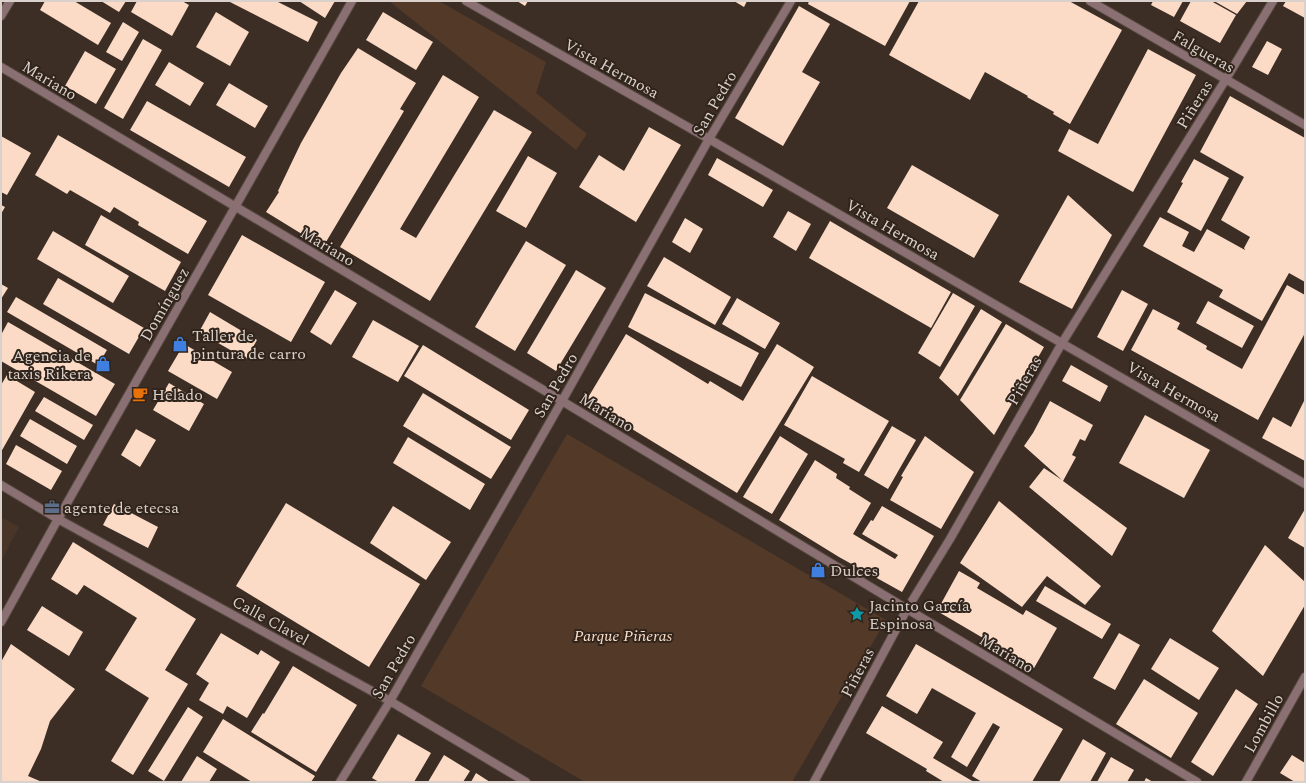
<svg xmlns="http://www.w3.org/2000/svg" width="1306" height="783" font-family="Spectral,serif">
  <rect width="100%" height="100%" fill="#3c2e25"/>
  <path fill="#493528" d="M 1,517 L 19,527 L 1,561 Z"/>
  <path fill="#533928" d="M 389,1 L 439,1 L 546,62 L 536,93 L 587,134 L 576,150 Z
    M 567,434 L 886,620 L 792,782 L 585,782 L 421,686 Z"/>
  <path fill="#fbdbc6" d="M 45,1 L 74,1 L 111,23 L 98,45 L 40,10 Z
    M 101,1 L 126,1 L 119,12 Z
    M 137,1 L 182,1 L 189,5 L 172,36 L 131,12 Z
    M 228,1 L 276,1 L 318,22 L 308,42 Z
    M 299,1 L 335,1 L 325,18 Z
    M 517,1 L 528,1 L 525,6 Z
    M 734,1 L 747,1 L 744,7 Z
    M 809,1 L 910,1 L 885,46 L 808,4 Z
    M 919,1 L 1069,1 L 1122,30 L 1070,124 L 1053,114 L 1054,112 L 1027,97 L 1028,96 L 985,72 L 970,100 L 889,55 Z
    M 1153,1 L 1183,1 L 1174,17 L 1151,5 Z
    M 1191,1 L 1211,1 L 1236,15 L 1220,43 L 1180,21 Z
    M 1214,1 L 1247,1 L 1237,14 Z
    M 1286,1 L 1305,1 L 1305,18 L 1283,6 Z
    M 799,6 L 830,24 L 802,72 L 820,82 L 783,146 L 735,118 Z
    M 216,12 L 249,32 L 230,66 L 196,47 Z
    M 383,12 L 433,42 L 416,70 L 366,40 Z
    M 123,22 L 139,32 L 122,61 L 106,52 Z
    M 143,39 L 162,50 L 123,119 L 104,108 Z
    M 1267,41 L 1282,49 L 1268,75 L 1252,67 Z
    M 358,48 L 416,83 L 400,109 L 404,111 L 323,247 L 266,212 L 279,192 L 278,191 L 301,143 L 341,73 Z
    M 1148,49 L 1196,75 L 1133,192 L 1058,151 L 1069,129 L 1098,144 Z
    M 85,51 L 116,69 L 96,104 L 65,86 Z
    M 169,62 L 204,83 L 190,106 L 155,85 Z
    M 443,75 L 479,97 L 400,229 L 416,238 L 494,110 L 532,132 L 430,301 L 340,247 Z
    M 229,83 L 268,106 L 255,128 L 216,105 Z
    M 1230,96 L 1305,138 L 1305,282 L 1289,273 L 1262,321 L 1219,297 L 1223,290 L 1143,246 L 1160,217 L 1189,232 L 1182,246 L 1194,252 L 1207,229 L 1245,250 L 1244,248 L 1250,237 L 1221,220 L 1244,177 L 1200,152 Z
    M 147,101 L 246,157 L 229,187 L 130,130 Z
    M 649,127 L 681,145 L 636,222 L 579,187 L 599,155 L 624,171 Z
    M 58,135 L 207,221 L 188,254 L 138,225 L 139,222 L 114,207 L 110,213 L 70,190 L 67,194 L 35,175 Z
    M 1,136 L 31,153 L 7,195 L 1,192 Z
    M 528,156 L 557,173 L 526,228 L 496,211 Z
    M 717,158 L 773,190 L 763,207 L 708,175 Z
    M 1194,159 L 1229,178 L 1201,231 L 1167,212 L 1183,183 L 1181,182 Z
    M 912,165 L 999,215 L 974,258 L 887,208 Z
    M 1068,195 L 1112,235 L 1072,309 L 1019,282 Z
    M 1,205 L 5,207 L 1,214 Z
    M 788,211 L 811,224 L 796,251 L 773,237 Z
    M 101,215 L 181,262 L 165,291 L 85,245 Z
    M 685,218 L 703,229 L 690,253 L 672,242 Z
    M 830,221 L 951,292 L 931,328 L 809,258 Z
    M 53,231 L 129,276 L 113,303 L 37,259 Z
    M 242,235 L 325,282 L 291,342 L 208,295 Z
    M 526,241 L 566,265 L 515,351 L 475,327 Z
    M 664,257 L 731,297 L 715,325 L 647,286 Z
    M 576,270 L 606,288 L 556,371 L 527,353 Z
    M 58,278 L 144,328 L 129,354 L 43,304 Z
    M 1,284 L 8,288 L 1,299 Z
    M 1287,285 L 1305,295 L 1305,333 L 1258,420 L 1131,350 L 1153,309 L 1180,323 L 1177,329 L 1207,346 L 1206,349 L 1242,369 Z
    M 335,290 L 357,303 L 331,345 L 310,332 Z
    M 1122,290 L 1148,304 L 1123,351 L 1097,337 Z
    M 645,293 L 759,353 L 741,387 L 628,327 Z
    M 953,293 L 975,306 L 940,367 L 918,353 Z
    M 16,297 L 107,350 L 98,365 L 7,312 Z
    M 737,298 L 780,323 L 765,349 L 722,324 Z
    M 1208,301 L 1254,326 L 1242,348 L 1196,323 Z
    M 981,309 L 1002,322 L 958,396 L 939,378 Z
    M 210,312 L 257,340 L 246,359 L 199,332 Z
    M 373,320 L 419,346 L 398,382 L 352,357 Z
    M 8,322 L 115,384 L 96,416 L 1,361 L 1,335 Z
    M 1006,324 L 1044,347 L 994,435 L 960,400 Z
    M 626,334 L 708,384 L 710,381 L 743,401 L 777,344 L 814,367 L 737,493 L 586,401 Z
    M 184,344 L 232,372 L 217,399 L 168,371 Z
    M 423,345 L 529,410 L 511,440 L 404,376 Z
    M 1071,365 L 1108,386 L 1100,402 L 1062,381 Z
    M 7,375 L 35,392 L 1,452 L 1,385 Z
    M 812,376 L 889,421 L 859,472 L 843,463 L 845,459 L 784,425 Z
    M 169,383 L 204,404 L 189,431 L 153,410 Z
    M 423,393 L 511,447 L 491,479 L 403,426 Z
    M 44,397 L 93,425 L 84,440 L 35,411 Z
    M 1305,399 L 1305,461 L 1262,438 L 1273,417 L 1291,427 Z
    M 1050,401 L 1093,425 L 1085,441 L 1080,439 L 1072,455 L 1076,457 L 1063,481 L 1127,528 L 1112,556 L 1029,487 L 1044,468 L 1062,480 L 1024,446 L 1033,433 Z
    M 1145,415 L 1210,450 L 1184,498 L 1119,463 Z
    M 30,419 L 77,446 L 67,464 L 20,436 Z
    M 892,426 L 916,440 L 888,489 L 864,475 Z
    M 136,429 L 156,440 L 140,467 L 121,455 Z
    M 780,436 L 808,454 L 772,514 L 743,497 Z
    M 925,436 L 974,472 L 941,529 L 890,500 L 903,477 L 901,476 Z
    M 408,437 L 485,484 L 470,510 L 393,463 Z
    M 16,445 L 62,471 L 51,490 L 6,464 Z
    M 815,460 L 837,474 L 836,478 L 850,487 L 849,489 L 871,503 L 853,534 L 895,559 L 898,555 L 862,534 L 871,520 L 873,521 L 882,506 L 934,536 L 902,592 L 839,557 L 779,520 Z
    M 999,501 L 1101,586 L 1085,605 L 1047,576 L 1022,607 L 960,563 Z
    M 286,503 L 420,584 L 369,667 L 236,586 Z
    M 114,504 L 158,527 L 148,548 L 103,525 Z
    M 393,506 L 451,542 L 426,580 L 370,543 Z
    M 1305,509 L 1305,548 L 1288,538 Z
    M 73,542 L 196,619 L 165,670 L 188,684 L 133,775 L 111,761 L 149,698 L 105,670 L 137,618 L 84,585 L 77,595 L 51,579 Z
    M 1265,545 L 1305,582 L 1305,605 L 1263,676 L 1212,631 Z
    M 959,571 L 980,583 L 977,588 L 1023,615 L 1026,610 L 1057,628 L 1034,668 L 937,611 Z
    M 1045,586 L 1111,624 L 1102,639 L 1036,601 Z
    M 42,606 L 83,632 L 69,656 L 27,630 Z
    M 221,633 L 258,655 L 261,650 L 280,662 L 247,718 L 227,706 L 223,714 L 199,700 L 209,683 L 196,674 Z
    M 1119,633 L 1140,645 L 1115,690 L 1093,678 Z
    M 1170,638 L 1219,668 L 1199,700 L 1151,669 Z
    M 11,644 L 75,689 L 50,721 L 41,749 L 28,776 L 42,782 L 1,782 L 1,662 Z
    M 916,644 L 1063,729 L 1032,782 L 982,782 L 972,776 L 1000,727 L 993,723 L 967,767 L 951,757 L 976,713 L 932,688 L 917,714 L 886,696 Z
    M 293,666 L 357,705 L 316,772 L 251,732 L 263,713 L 264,714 Z
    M 1144,679 L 1198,713 L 1171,758 L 1116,724 Z
    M 1236,689 L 1258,704 L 1213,776 L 1191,762 Z
    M 882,706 L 943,742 L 933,758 L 974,782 L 944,782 L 926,771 L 927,769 L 866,733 Z
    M 188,707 L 203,717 L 164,781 L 148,771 Z
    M 223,719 L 315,776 L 311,782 L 252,782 L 203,752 Z
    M 398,734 L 431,753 L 414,782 L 379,782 L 372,778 Z
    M 1083,739 L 1106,753 L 1090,782 L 1059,782 Z
    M 444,755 L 470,771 L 463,782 L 428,782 Z
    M 1292,755 L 1305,763 L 1305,782 L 1295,782 L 1280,773 Z
    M 197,756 L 217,769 L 209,782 L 181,782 Z
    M 1111,757 L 1134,770 L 1127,782 L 1097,782 Z
    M 476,773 L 490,782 L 471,782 Z
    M 1146,778 L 1153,782 L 1144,782 Z"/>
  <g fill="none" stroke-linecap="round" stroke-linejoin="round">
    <g stroke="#584b43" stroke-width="10">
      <path id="street" d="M 466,1 L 709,139 L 1305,484
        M 1090,1 L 1305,125
        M 1,16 L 10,1
        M 1,67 L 562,401 L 907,609 L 1197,782
        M 1,485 L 58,519 L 390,701 L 526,782
        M 1,622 L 58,519 L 352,1
        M 340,782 L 390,701 L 562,401 L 709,139 L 791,1
        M 814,782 L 907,609 L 950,539 L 1062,343 L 1226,79 L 1273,1
        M 1246,782 L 1305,677"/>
    </g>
    <use href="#street" stroke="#8b7073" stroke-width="8"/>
  </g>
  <defs>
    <g id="shop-bare" transform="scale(1.2)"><path d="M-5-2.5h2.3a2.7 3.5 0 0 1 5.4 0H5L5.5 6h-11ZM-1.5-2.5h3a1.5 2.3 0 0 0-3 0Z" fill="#3f7fe0" stroke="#31241b" stroke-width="2.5" paint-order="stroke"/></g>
    <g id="cafe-bare" transform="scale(1.2)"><path d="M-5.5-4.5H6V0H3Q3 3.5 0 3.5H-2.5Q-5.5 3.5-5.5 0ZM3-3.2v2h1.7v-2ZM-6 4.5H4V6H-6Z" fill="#e8710a" stroke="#31241b" stroke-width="2.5" paint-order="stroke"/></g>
    <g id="office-bare" transform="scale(1.2)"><path d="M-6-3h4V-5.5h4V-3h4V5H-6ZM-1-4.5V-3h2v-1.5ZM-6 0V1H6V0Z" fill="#5c6f8a" stroke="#31241b" stroke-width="2.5" paint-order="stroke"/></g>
    <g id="sight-bare" transform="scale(1.2)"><path d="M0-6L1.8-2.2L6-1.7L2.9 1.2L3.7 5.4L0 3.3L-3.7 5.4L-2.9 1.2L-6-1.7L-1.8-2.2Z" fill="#0f9aa8" stroke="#31241b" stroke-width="2.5" paint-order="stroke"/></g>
  </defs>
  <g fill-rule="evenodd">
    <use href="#shop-bare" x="180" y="344"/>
    <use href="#shop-bare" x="103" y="364"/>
    <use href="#cafe-bare" x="140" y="394"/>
    <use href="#office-bare" x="52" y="507"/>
    <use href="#shop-bare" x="818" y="570"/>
    <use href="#sight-bare" x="857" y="614"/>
  </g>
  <g text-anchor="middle" stroke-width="4" stroke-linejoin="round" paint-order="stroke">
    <g font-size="16" fill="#dad1cc" stroke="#31241b">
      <text transform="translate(1204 51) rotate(30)" y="6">Falgueras</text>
      <text transform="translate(612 68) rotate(29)" y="6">Vista Hermosa</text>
      <text transform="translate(50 80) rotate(31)" y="6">Mariano</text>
      <text transform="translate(714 103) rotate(-60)" y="6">San Pedro</text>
      <text transform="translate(1194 104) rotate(-58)" y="6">Piñeras</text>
      <text transform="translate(893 229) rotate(30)" y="6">Vista Hermosa</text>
      <text transform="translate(328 246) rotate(31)" y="6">Mariano</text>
      <text transform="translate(164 304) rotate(-60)" y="6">Domínguez</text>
      <text transform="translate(1024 380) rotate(-60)" y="6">Piñeras</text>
      <text transform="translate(555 385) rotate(-60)" y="6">San Pedro</text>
      <text transform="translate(1174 391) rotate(30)" y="6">Vista Hermosa</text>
      <text transform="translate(607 412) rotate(31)" y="6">Mariano</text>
      <text transform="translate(271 620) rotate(29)" y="6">Calle Clavel</text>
      <text transform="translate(1007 653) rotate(31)" y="6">Mariano</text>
      <text transform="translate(393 666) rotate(-60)" y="6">San Pedro</text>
      <text transform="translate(857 672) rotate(-62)" y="6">Piñeras</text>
      <text transform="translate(1263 723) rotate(-61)" y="6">Lombillo</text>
    </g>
    <g font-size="16" fill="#dad1cc" stroke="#31241b" text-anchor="start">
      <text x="192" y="341">Taller de<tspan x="192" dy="18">pintura de carro</tspan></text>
      <text x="91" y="361" text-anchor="end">Agencia de<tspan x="91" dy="18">taxis Rikera</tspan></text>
      <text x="152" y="400">Helado</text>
      <text x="64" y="513">agente de etecsa</text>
      <text x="830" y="576">Dulces</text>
      <text x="869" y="611">Jacinto García<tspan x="869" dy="18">Espinosa</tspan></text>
    </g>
    <g font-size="16" font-style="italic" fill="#fcdeca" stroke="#31241b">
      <text x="623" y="641">Parque Piñeras</text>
    </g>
  </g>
  <rect width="1306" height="783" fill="none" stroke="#dad1cc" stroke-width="4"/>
</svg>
